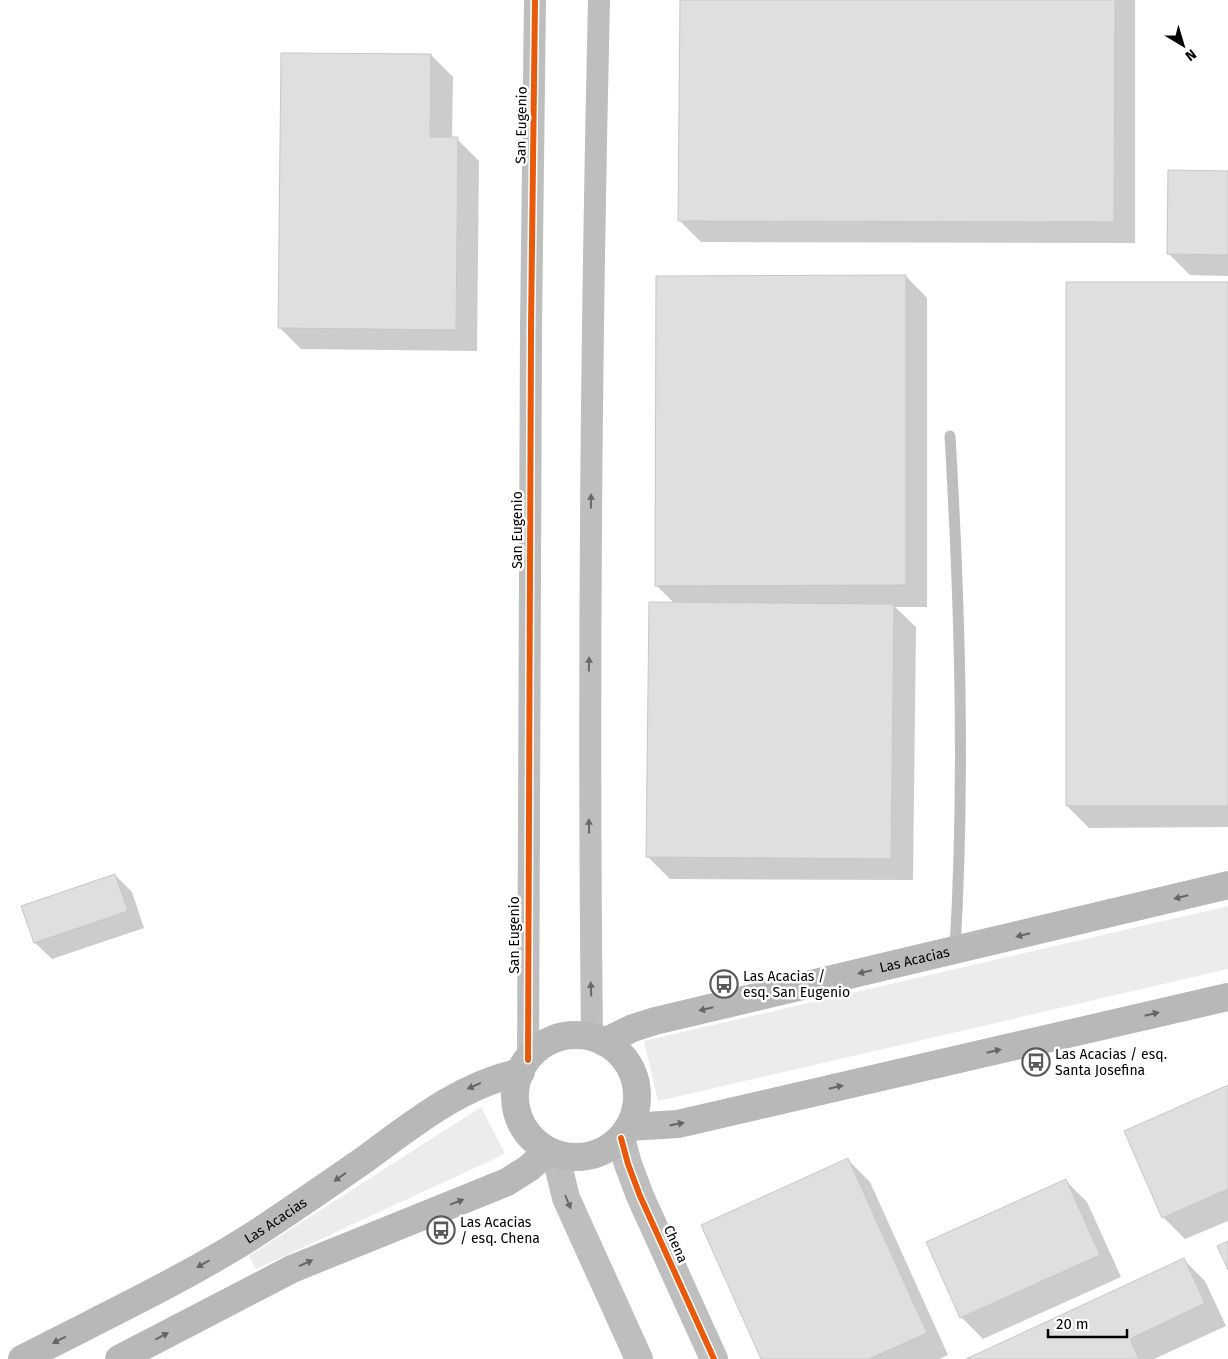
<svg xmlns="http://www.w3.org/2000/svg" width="1228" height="1359" font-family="'Fira Sans',sans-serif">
  <rect width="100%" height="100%" fill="#fff"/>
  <path fill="#ececec" d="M 1228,906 L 1228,969 L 658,1101 L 644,1041 Z
    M 481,1107 L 505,1154 L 256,1269 L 249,1256 Z"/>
  <path fill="#0003" d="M 681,0 L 1135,0 L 1135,243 L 701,242 L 679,220 Z
    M 431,55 L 453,77 L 452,139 L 457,139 L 479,161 L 477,351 L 301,349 L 279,327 Z
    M 1228,172 L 1228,276 L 1190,275 L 1168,253 Z
    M 906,276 L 927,298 L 927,607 L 895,607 L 916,627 L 913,880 L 670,879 L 648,857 L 675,604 L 656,585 Z
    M 1228,283 L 1228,827 L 1089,828 L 1067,806 Z
    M 115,875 L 132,892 L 144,928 L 52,959 L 35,943 L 23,907 Z
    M 1228,1087 L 1228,1221 L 1185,1239 L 1164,1218 L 1126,1131 Z
    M 848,1160 L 870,1182 L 948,1355 L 939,1359 L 763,1359 Z
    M 1066,1181 L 1087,1202 L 1121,1277 L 983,1339 L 961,1317 Z
    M 1183,1259 L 1205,1281 L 1226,1326 L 1154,1359 L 969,1359 Z"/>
  <path fill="#dfdfdf" stroke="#c7c7c7" d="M 680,0 L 1115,0 L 1114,222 L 678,221 Z
    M 281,53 L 431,54 L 430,137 L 458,137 L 456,330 L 278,328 Z
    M 1168,170 L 1228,171 L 1228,255 L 1167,254 Z
    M 906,275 L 906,585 L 655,586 L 656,276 Z
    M 1066,282 L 1228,282 L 1228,806 L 1066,806 Z
    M 649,602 L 894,604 L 891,859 L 646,857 Z
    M 115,874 L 128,911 L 34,943 L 21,906 Z
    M 1228,1085 L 1228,1189 L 1162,1218 L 1124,1131 Z
    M 848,1158 L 927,1333 L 869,1359 L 761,1359 L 701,1225 Z
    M 1066,1179 L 1100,1255 L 960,1318 L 926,1242 Z
    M 1228,1241 L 1228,1270 L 1217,1246 Z
    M 1184,1258 L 1205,1303 L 1130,1339 L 1139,1359 L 966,1359 Z"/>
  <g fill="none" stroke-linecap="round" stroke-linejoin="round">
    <path stroke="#bebebe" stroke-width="11" d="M 950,436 C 960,607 965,778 955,949"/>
    <path stroke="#bebebe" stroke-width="22" d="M 592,1038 C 588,692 591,346 599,0
      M 528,1060 L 531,328 L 535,0"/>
    <path stroke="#bebebe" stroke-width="28" d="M 621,1138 L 628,1164 L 640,1196 L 714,1359
      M 560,1155 L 558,1165 L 566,1198 L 639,1359"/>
    <g stroke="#b8b8b8" stroke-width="28">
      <circle cx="576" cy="1096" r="61"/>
      <path id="s1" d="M 604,1042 L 633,1028 L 655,1021 L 1228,885"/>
      <path d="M 629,1127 L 678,1124 L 1228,997"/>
      <path id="s2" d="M 22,1359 C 99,1319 179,1282 252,1236 C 289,1212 325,1187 361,1162 C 412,1125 459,1085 521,1072"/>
      <path d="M 119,1359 L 292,1269 L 507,1182 L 529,1168 L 548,1151"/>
    </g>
    <g stroke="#fff" stroke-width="9">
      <path id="cycleway" d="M 528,1060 L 531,328 L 535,0
        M 621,1138 L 628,1164 L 640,1196 L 714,1359"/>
    </g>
    <use href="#cycleway" stroke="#e8590c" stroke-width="6"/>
  </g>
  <defs><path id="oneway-solid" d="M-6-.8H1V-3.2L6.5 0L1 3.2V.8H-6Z" transform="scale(1.25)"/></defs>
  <g fill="#686868">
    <use href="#oneway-solid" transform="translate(591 501) rotate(-89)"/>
    <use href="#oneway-solid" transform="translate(589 664) rotate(-89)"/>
    <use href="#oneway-solid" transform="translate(589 826) rotate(-91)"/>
    <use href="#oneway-solid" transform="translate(591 989) rotate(-92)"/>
    <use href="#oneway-solid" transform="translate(568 1202) rotate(67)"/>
  </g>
  <g fill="#656565">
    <use href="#oneway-solid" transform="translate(1181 897) rotate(166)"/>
    <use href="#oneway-solid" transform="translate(1023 935) rotate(166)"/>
    <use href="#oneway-solid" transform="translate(865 972) rotate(167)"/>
    <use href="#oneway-solid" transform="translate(706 1009) rotate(167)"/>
    <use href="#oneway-solid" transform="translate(1152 1014) rotate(-13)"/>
    <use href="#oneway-solid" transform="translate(994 1051) rotate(-13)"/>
    <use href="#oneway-solid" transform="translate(474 1086) rotate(156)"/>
    <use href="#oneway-solid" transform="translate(836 1087) rotate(-13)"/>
    <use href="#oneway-solid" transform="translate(677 1124) rotate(-11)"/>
    <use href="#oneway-solid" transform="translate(340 1177) rotate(145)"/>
    <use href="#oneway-solid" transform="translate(457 1202) rotate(-21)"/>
    <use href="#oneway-solid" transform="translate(306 1263) rotate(-24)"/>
    <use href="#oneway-solid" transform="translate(203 1264) rotate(150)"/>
    <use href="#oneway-solid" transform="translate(162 1336) rotate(-28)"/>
    <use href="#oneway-solid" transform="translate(59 1340) rotate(153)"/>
  </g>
  <defs>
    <g id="bus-ring" transform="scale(1.4375)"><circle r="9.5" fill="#fff" stroke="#595959" stroke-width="1.5"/><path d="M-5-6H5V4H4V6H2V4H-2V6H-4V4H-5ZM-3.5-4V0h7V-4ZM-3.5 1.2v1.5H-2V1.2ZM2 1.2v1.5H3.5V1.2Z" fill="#595959"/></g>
  </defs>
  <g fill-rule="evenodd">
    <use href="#bus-ring" x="724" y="984"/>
    <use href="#bus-ring" x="1036" y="1062"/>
    <use href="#bus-ring" x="441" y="1230"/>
  </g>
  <g text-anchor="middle" stroke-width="5" stroke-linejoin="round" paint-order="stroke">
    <g font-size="14" fill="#000" stroke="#fff">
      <text transform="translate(521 125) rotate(-89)" y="5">San Eugenio</text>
      <text transform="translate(517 530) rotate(-90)" y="5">San Eugenio</text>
      <text transform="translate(514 935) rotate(-90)" y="5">San Eugenio</text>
      <text dy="5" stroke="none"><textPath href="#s1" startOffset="322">Las Acacias</textPath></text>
      <text dy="5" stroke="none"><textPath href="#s2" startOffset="289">Las Acacias</textPath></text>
      <text transform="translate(676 1244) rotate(66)" y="5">Chena</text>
    </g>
    <g font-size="14" fill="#000" stroke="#fff" text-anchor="start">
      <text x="743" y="981">Las Acacias /<tspan x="743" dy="16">esq. San Eugenio</tspan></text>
      <text x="1055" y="1059">Las Acacias / esq.<tspan x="1055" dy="16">Santa Josefina</tspan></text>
      <text x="460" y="1227">Las Acacias<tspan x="460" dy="16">/ esq. Chena</tspan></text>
    </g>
  </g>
  <g transform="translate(1183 45) rotate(142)" stroke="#ffffff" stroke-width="4" paint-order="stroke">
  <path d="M0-4L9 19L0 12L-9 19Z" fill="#000000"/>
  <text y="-8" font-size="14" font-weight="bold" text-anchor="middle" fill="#000000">N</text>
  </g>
  <path d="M1048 1329v8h79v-8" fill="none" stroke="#000000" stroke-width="2.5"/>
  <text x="1056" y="1329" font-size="15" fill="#000000" stroke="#ffffff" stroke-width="4" paint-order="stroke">20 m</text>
</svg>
